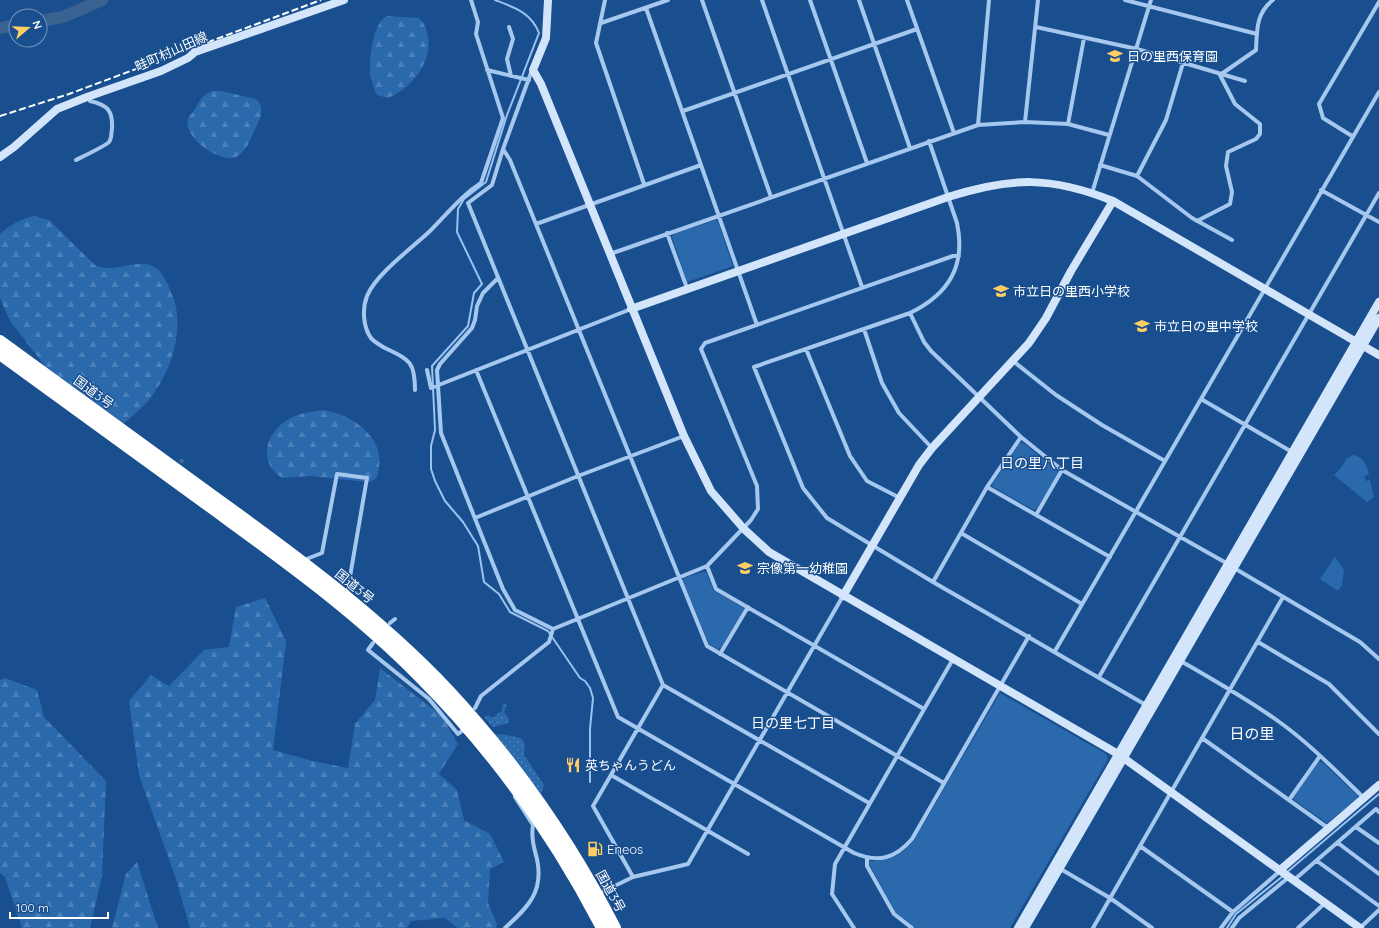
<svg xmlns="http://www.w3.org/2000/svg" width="1379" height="928" font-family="Quicksand,'Noto Sans JP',sans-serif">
  <defs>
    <pattern id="grass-dots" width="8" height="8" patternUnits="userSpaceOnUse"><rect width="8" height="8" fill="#2b69ad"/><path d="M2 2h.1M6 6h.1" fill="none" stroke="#4b80b9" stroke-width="1.8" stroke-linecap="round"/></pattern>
    <pattern id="forest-firs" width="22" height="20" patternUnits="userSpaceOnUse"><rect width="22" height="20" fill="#2b69ad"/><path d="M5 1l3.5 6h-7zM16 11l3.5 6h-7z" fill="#4b80b9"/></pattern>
  </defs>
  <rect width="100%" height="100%" fill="#194f8f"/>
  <path fill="url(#grass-dots)" d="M 503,703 L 507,705 L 504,712 L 509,719 L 509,723 L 493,727 L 484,717 L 489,715 L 492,718 L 502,711 Z
    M 494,734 L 507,735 L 521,738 L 525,744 L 524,755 L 544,785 L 541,794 Z"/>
  <path fill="url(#forest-firs)" d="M 387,16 L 418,18 L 422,21 C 441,51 416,87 388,98 L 377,95 C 374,88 370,78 370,71 C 370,55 373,23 387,16 Z
    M 213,91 L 221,91 L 256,99 C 265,107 261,118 256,127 C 251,137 247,152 236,157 C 221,164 182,138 188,119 C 189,116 193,112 195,109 C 201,99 202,94 213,91 Z
    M 34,216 L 49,220 L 95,265 C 116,275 139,255 157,269 C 163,273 168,285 171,292 C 187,327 171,373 148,401 C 139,411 128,420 118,428 L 62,388 L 10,321 L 0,298 L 0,234 C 10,225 20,219 34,216 Z
    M 322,410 C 349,413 384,435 379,467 C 378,477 377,480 368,482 L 309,476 L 282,478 C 256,462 267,429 291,418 C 300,413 311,412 322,410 Z
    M 265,598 L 286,641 L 273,750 L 313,761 L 348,768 L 355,724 L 375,700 L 380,668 L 442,716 L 458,744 L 439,774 L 457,790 L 464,820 L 490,834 L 504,862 L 490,869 L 488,903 L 497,924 L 496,928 L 458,928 L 445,918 L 411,921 L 407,928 L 190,928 L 176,879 L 139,775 L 129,701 L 151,675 L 169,686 L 204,650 L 229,647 L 236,607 Z
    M 5,678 L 37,690 L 44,717 L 106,781 L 102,876 L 90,928 L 22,928 L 5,877 L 0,873 L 0,680 Z
    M 137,862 L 158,928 L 112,928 L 126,874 Z"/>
  <path fill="#2b69ad" d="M 716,220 L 718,222 L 733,266 L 687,282 L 672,237 L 674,234 Z
    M 1020,443 L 1023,443 L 1057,470 L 1058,473 L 1037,508 L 1034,510 L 993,487 L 992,484 Z
    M 1353,455 C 1364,457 1366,464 1369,474 L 1364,477 L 1366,481 L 1370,480 L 1374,497 L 1367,502 L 1334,475 L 1341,468 L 1346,459 Z
    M 1335,557 L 1344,570 L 1342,585 L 1338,591 L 1320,579 Z
    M 703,572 L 706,572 L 714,591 L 743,607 L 744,610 L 721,648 L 717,649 L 709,644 L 683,581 L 684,578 Z
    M 1000,693 L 1106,754 L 1108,759 L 1010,928 L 915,928 L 896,913 L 869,864 L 870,861 C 888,862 901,855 913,842 Z
    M 1318,762 L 1322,762 L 1357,795 L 1358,798 L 1327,823 L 1294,800 L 1293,798 Z"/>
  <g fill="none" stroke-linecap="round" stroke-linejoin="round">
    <path stroke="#98c3f1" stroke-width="2" d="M 495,0 C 513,7 531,12 539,33 L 507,115 L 486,182 L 464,199 L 458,209 L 457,232 L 482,284 L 474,293 L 468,326 L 432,366 L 435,430 L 431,446 L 431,469 L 435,481 L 445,501 L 463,522 L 478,546 L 484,582 L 499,594 L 510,612 L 548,631 L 580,678 L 585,681 L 590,688 L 593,698 L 590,729 L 590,782
      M 1286,873 L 1379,794
      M 1227,928 L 1236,914 L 1283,876"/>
    <path stroke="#3a6290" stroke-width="12" d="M 40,21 L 63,17 L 102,0
      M 0,28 L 16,25"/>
    <path stroke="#3c69a0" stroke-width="4" stroke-dasharray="4 2" stroke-linecap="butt" d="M 178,468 L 183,458"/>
    <path stroke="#a6c8ef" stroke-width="4" d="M 605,0 L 596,43 L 644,184
      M 702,0 L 771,197
      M 762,0 L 862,287
      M 810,0 L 867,163
      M 859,0 L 910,148
      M 907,0 L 954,133
      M 1125,0 L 1257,34
      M 646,8 L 757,325
      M 601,23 L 668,0
      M 509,27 L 513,39 L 507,59 L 511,76
      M 1036,27 L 1137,49 L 1245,81
      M 487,70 L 529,80
      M 532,70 L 503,149 L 492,185 L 468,203 L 663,685 L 869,803
      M 1220,75 L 1256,50 C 1257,30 1256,13 1273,0
      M 683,111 L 917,29
      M 1025,122 L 1038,0
      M 1068,124 L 1084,38
      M 978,125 L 989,0
      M 1352,136 L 1323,118 L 1319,104 L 1379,2
      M 929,141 L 957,223 C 966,266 949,294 910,313 L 754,367 L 803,488 L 827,518 L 933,582 L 1146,705
      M 503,149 L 510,160 L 707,646 L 944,783
      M 76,160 C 82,157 107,145 109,142 C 112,138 111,133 112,129 C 113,111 108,105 90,101 L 87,97
      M 1100,165 L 1137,176 L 1192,218 L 1232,240
      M 1137,176 L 1166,120 L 1183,63
      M 1321,190 L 1379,222
      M 1092,193 L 1151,0
      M 1197,221 L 1230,204 L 1232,192 L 1226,166 L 1228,152 L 1256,139 L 1260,134 L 1260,124 L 1235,104 L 1220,75
      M 536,224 L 701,165
      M 667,233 L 687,288
      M 610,254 L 978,125 L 1025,122 L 1068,124 L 1109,135
      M 498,278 L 483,293 L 477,306 L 475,320 L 472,328 L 440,364 L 437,370 L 441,433 L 503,589 L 515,610 L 553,629
      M 910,313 L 924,342 L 931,351 L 1021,437 L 1062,470 L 1228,564
      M 864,329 L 882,383 L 899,413 L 932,448
      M 806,349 L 850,456 L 867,481 L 900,498
      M 1013,361 L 1056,395 L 1102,425 L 1165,461
      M 427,370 L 431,388 L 631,309
      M 476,370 L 618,717 L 854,853 C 878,863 895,859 912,839 L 1029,636
      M 415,390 C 415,362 410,360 385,348 C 380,345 374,342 371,338 C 363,327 362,309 367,296 C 376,274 412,248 430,231 C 447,214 461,196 481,183 L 503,118 L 476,34 L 478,22 L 471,0
      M 1201,399 L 1292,452
      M 987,487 L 1110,557
      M 1036,515 L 1062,470
      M 475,518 L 578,476 L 684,436
      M 961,533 L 1082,604
      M 304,560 L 322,553 L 337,474 L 367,478 L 347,594
      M 707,566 L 716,589 L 924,709
      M 1234,568 L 1360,642 L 1379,659
      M 933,582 L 987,487 L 1021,437
      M 390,623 L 395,619
      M 553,629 L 707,566 L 751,520 L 758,509 L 757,486 L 701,349 L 705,343 L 953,256 L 959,256
      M 1258,642 L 1329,684 L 1379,734
      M 373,643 L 368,650 L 429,699 L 458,734 L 462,731
      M 1055,651 L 1379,92
      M 720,654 L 748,607
      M 1179,660 C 1212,679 1246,698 1278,721 C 1309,743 1336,771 1364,798
      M 1099,677 L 1379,193
      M 475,708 L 481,696 L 549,642 L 553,629
      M 1202,738 L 1328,828
      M 611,775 L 748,854
      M 1289,800 L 1320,756
      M 1356,827 L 1379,843
      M 1338,843 L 1379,874
      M 1140,846 L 1233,912
      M 867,859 L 867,866 L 894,914 L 912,928
      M 1317,861 L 1379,906
      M 1059,868 L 1110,898 L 1152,928
      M 633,877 L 593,806 L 663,685
      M 1294,880 L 1376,809 L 1379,812
      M 598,894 L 633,877 L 688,864 L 843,596
      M 505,928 C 528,907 544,892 537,859 C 534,848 531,837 533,825 L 515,797
      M 854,928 L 832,894 L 835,864 L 953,659
      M 1093,928 L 1283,597
      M 1221,928 L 1233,912 L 1280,871
      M 1232,928 L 1239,918 L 1289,877
      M 1298,928 L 1324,904
      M 1360,928 L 1379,910"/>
    <path stroke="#d3e5fa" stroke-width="8" d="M 548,0 L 546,38 L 533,70 L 541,84 L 684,436 L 711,491 L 744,529 L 769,552 L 1118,754 L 1360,928
      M 0,157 L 14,147 L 57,109 L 87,97 L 161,71 L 188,58 L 195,52 L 344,0
      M 631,309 L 948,197 C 1011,177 1051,176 1113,201 L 1379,355
      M 843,596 L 919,465 L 932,448 L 1029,343 L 1046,318 L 1071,271 L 1113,201
      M 1280,870 L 1379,785
      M 1018,928 L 1379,302
      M 1025,928 L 1379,318"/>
    <path stroke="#fff" stroke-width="12" d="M 0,341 C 71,392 142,444 213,496 C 296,556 379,617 449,691 C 515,762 571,842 615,928
      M 0,354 C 72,406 144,458 216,511 C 286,562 357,613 419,676 C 494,751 553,833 602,928"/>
    <path stroke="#fff" stroke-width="2" stroke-dasharray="7 3" stroke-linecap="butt" d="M 0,116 L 69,94 L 321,0"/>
  </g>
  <defs>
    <g id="school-bare" transform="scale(1.2)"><path d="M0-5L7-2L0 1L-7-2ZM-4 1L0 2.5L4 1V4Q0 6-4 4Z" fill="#ffcf63" stroke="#194f8f" stroke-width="2.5" paint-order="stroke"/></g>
    <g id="restaurant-bare" transform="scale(1.2)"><path d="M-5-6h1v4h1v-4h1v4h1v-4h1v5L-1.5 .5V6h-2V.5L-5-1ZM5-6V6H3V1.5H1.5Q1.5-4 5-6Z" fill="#ffcf63" stroke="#194f8f" stroke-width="2.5" paint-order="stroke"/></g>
    <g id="fuel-bare" transform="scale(1.2)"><path d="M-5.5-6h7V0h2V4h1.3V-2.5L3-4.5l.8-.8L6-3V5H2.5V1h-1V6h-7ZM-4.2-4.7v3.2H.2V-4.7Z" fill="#ffcf63" stroke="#194f8f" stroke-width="2.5" paint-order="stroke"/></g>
  </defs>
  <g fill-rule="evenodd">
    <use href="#school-bare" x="1115" y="56"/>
    <use href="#school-bare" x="1001" y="291"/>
    <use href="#school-bare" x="1142" y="326"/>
    <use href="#school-bare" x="745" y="568"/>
    <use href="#restaurant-bare" x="573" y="765"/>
    <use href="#fuel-bare" x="595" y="849"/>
  </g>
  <g text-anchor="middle" stroke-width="3" stroke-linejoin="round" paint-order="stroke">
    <g font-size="13" fill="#fff" stroke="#194f8f">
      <text transform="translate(171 51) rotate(-24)" y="5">畦町村山田線</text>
      <text transform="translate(94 392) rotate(36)" y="5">国道3号</text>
      <text transform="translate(355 586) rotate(39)" y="5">国道3号</text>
      <text transform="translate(611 891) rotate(61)" y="5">国道3号</text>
    </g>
    <g font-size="13" fill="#fff" stroke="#194f8f" text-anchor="start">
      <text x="1127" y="61">日の里西保育園</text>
      <text x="1013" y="296">市立日の里西小学校</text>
      <text x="1154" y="331">市立日の里中学校</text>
      <text x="757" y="573">宗像第一幼稚園</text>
      <text x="585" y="770">英ちゃんうどん</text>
      <text x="607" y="854">Eneos</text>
    </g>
    <g font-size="14" fill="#fff" stroke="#194f8f">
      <text x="1042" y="468">日の里八丁目</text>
      <text x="793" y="728">日の里七丁目</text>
    </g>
    <g font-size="15" fill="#fff" stroke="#194f8f">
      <text x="1252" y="739">日の里</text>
    </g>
  </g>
  <g transform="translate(28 28) rotate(71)"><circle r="19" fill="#194f8f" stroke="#7595bc"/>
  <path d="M0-3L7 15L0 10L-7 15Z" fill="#ffcf63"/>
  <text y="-6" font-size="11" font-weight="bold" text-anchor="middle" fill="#ffffff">N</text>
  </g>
  <path d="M10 912v6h98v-6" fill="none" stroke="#ffffff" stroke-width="2"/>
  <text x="16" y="912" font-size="12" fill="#ffffff" stroke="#194f8f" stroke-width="3" paint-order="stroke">100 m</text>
</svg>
